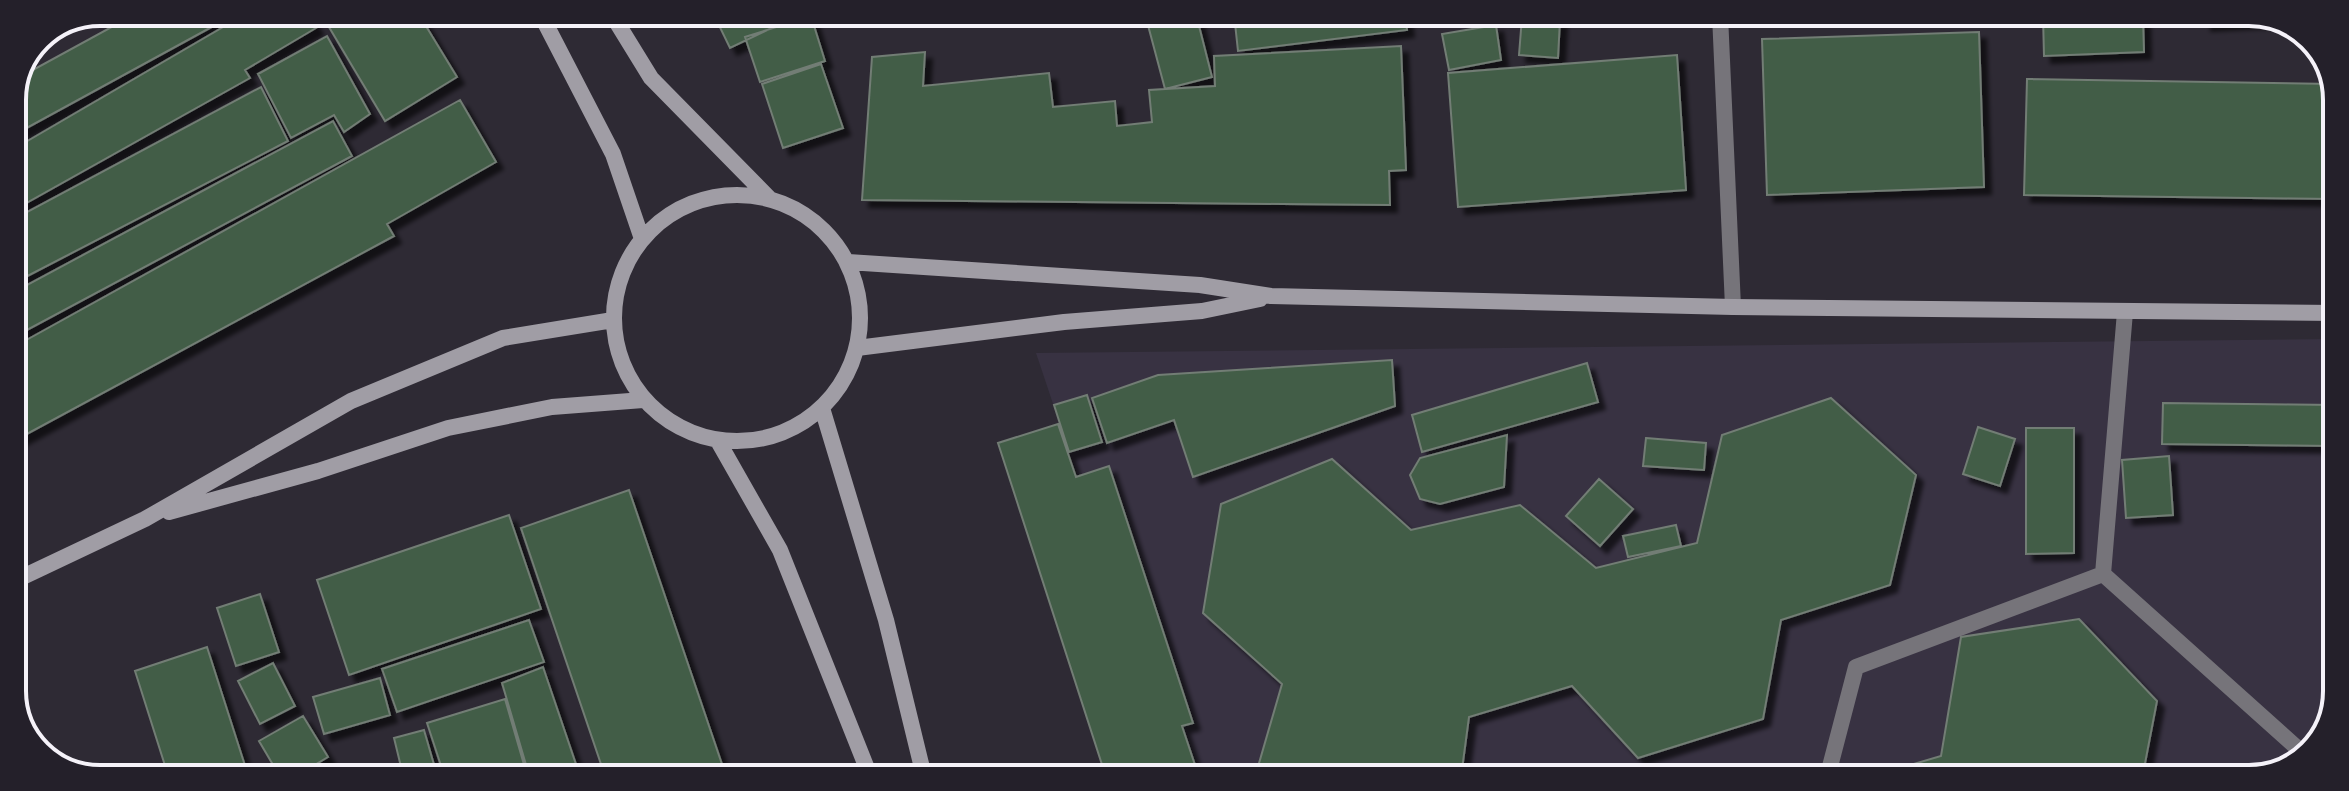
<svg xmlns="http://www.w3.org/2000/svg" width="2349" height="791" font-family="Rubik,sans-serif">
  <defs>
    <filter id="shadow"><feDropShadow dx="7" dy="7" stdDeviation="2" flood-color="#0009"/></filter>
  </defs>
  <rect width="100%" height="100%" fill="#2e2a34"/>
  <path fill="#383242" d="M 2335,339 L 2332,719 L 2302,761 L 2250,779 L 1178,777 L 1036,353 Z"/>
  <path fill="#425d47" stroke="#727d74" stroke-width="2" filter="url(#shadow)" d="M 139,12 L 227,12 L 230,17 L 12,136 L 12,95 L 20,77 Z
    M 249,12 L 307,12 L 316,28 L 245,70 L 250,78 L 12,211 L 12,150 Z
    M 320,12 L 418,13 L 457,77 L 385,121 Z
    M 713,13 L 781,13 L 784,22 L 730,48 Z
    M 1145,14 L 1196,14 L 1212,77 L 1165,89 Z
    M 1234,14 L 1405,15 L 1407,30 L 1238,51 Z
    M 811,16 L 825,61 L 760,82 L 745,37 Z
    M 2043,16 L 2143,16 L 2144,52 L 2044,56 Z
    M 2204,16 L 2277,17 L 2282,20 L 2204,24 Z
    M 1522,17 L 1560,20 L 1558,58 L 1519,55 Z
    M 1496,25 L 1501,60 L 1449,70 L 1442,34 Z
    M 1979,32 L 1984,187 L 1767,195 L 1762,39 Z
    M 327,36 L 370,114 L 344,132 L 334,115 L 291,138 L 258,74 Z
    M 1401,46 L 1406,170 L 1389,171 L 1390,205 L 862,200 L 872,57 L 925,52 L 923,86 L 1049,73 L 1053,107 L 1115,101 L 1117,126 L 1152,122 L 1149,90 L 1215,86 L 1214,56 Z
    M 1677,55 L 1686,190 L 1458,207 L 1448,73 Z
    M 821,64 L 843,128 L 783,148 L 762,84 Z
    M 2027,79 L 2333,84 L 2337,94 L 2336,199 L 2024,195 Z
    M 261,87 L 288,141 L 12,284 L 12,220 Z
    M 460,100 L 496,162 L 387,224 L 394,236 L 12,442 L 12,348 Z
    M 333,121 L 352,156 L 12,338 L 12,293 Z
    M 1392,360 L 1395,406 L 1193,477 L 1174,420 L 1107,443 L 1092,398 L 1158,375 Z
    M 1587,363 L 1598,402 L 1422,452 L 1412,415 Z
    M 1087,395 L 1102,442 L 1069,452 L 1054,405 Z
    M 1831,398 L 1916,475 L 1890,585 L 1781,620 L 1763,719 L 1638,758 L 1572,686 L 1469,717 L 1461,777 L 1255,777 L 1282,684 L 1203,613 L 1221,504 L 1332,459 L 1411,530 L 1520,505 L 1596,568 L 1697,543 L 1722,435 Z
    M 2163,403 L 2335,405 L 2334,446 L 2162,444 Z
    M 1058,424 L 1076,477 L 1109,466 L 1193,723 L 1182,726 L 1199,777 L 1106,777 L 998,443 Z
    M 1978,427 L 2015,439 L 2000,486 L 1963,474 Z
    M 2026,428 L 2074,428 L 2074,553 L 2026,554 Z
    M 1507,435 L 1504,487 L 1440,504 L 1420,499 L 1410,475 L 1420,458 Z
    M 1646,438 L 1706,443 L 1704,470 L 1643,466 Z
    M 2169,456 L 2173,515 L 2126,518 L 2122,460 Z
    M 1599,479 L 1633,509 L 1600,546 L 1566,516 Z
    M 629,490 L 726,776 L 605,776 L 521,528 Z
    M 509,515 L 541,609 L 349,675 L 317,580 Z
    M 1676,525 L 1681,546 L 1628,557 L 1623,536 Z
    M 260,594 L 279,652 L 236,666 L 217,608 Z
    M 2079,619 L 2157,701 L 2142,779 L 1866,778 L 1941,756 L 1961,637 Z
    M 529,620 L 544,662 L 397,712 L 382,669 Z
    M 207,647 L 248,775 L 168,775 L 135,671 Z
    M 273,663 L 295,706 L 260,724 L 238,681 Z
    M 543,667 L 580,776 L 529,775 L 502,683 Z
    M 380,678 L 390,715 L 324,734 L 313,697 Z
    M 505,699 L 527,775 L 444,775 L 427,723 Z
    M 303,716 L 328,757 L 298,775 L 279,775 L 259,741 Z
    M 424,730 L 437,775 L 403,775 L 394,738 Z"/>
  <g fill="none" stroke-linecap="round" stroke-linejoin="round">
    <path stroke="#76747a" stroke-width="16" d="M 2103,574 L 2125,312
      M 1827,778 L 1856,667 L 2103,574 L 2306,756"/>
    <path stroke="#76747a" stroke-width="16" d="M 1720,15 L 1733,307"/>
    <path stroke="#a09da5" stroke-width="16" d="M 540,13 L 613,154 L 642,239
      M 611,13 L 651,78 L 770,199
      M614 318a123 123 0 1 1 246 0a123 123 0 1 1-246 0Z
      M 848,262 L 1200,285 L 1271,296 L 1733,307 L 2335,313
      M 857,348 L 1064,322 L 1202,311 L 1260,299
      M 822,408 L 886,620 L 924,776
      M 718,441 L 780,550 L 870,776
      M 169,512 L 318,471 L 448,428 L 552,407 L 643,400
      M 12,582 L 145,519 L 351,401 L 503,338 L 613,320"/>
  </g>
  <path d="M0 0H2349V791H0ZM100 26H2249A74 74 0 0 1 2323 100V691A74 74 0 0 1 2249 765H100A74 74 0 0 1 26 691V100A74 74 0 0 1 100 26Z" fill="#24202a" fill-rule="evenodd"/>
  <path fill="none" stroke="#f5f2f9" stroke-width="4" d="M100 26H2249A74 74 0 0 1 2323 100V691A74 74 0 0 1 2249 765H100A74 74 0 0 1 26 691V100A74 74 0 0 1 100 26Z"/>
</svg>
